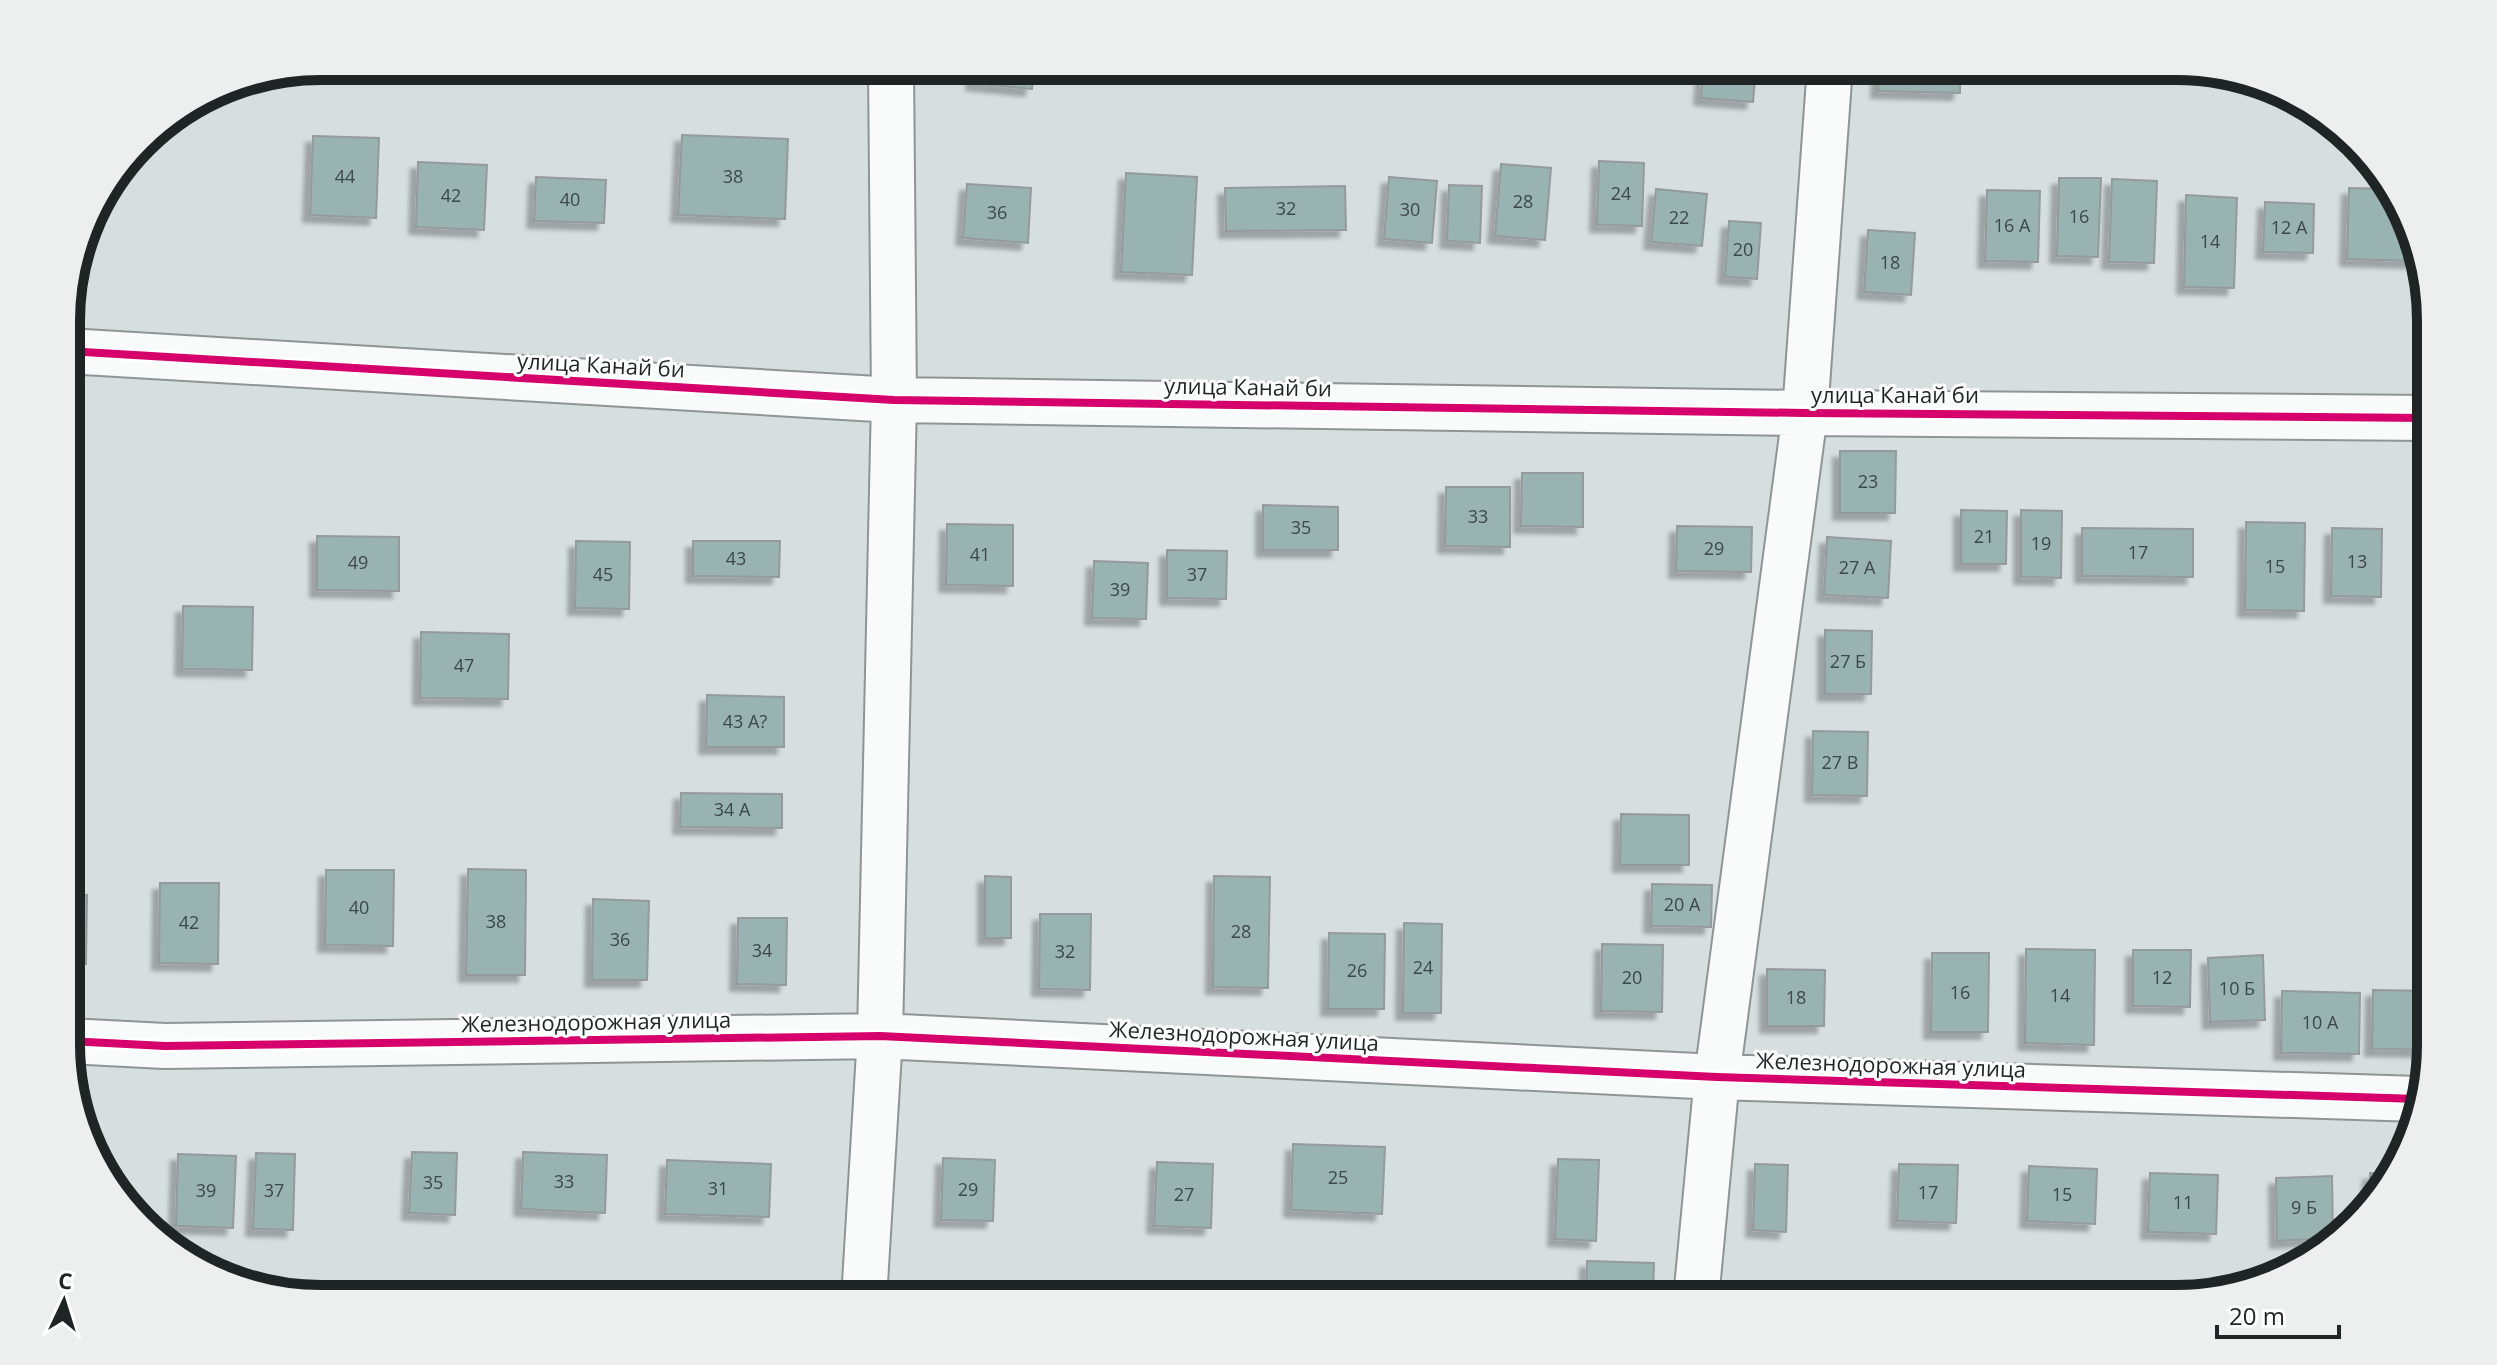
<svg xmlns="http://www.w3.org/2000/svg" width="2497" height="1365" font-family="'Open Sans',sans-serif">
  <defs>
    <filter id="shadow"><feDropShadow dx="-7" dy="7" stdDeviation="2" flood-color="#0004"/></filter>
  </defs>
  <rect width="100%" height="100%" fill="#d6dee0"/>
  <path fill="#98b3b1" stroke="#959a9b" stroke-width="2" filter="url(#shadow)" d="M 974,66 L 1034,66 L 1032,89 L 973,83 Z
    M 1703,66 L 1756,66 L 1753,102 L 1701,98 Z
    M 1879,66 L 1960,66 L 1960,93 L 1878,91 Z
    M 682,135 L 788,139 L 785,219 L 678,215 Z
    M 313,136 L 379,138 L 376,218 L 310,215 Z
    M 1599,161 L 1644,163 L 1642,226 L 1597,225 Z
    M 418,162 L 487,165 L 484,230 L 416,227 Z
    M 1501,164 L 1551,168 L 1545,240 L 1495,236 Z
    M 1126,173 L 1197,177 L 1192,275 L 1121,272 Z
    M 536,177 L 606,180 L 604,223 L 534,221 Z
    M 1389,177 L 1437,181 L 1432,243 L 1384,239 Z
    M 2059,178 L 2101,178 L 2098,257 L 2057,256 Z
    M 2112,179 L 2157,181 L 2154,263 L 2109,262 Z
    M 967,184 L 1031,188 L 1028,243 L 963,238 Z
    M 1449,185 L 1482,186 L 1480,243 L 1447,241 Z
    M 1345,186 L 1346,230 L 1226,231 L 1225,188 Z
    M 2349,188 L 2392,189 L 2414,249 L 2414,261 L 2347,259 Z
    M 1656,189 L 1707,194 L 1702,246 L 1651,242 Z
    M 1987,190 L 2040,191 L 2038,262 L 1985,261 Z
    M 2186,195 L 2237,198 L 2234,288 L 2184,287 Z
    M 2265,202 L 2314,204 L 2313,253 L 2263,252 Z
    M 1729,221 L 1761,223 L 1757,279 L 1725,277 Z
    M 1868,230 L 1915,233 L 1911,295 L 1864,292 Z
    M 1840,451 L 1896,451 L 1895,513 L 1840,513 Z
    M 1522,473 L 1583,473 L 1583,527 L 1521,526 Z
    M 1446,487 L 1510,487 L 1510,547 L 1445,546 Z
    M 1263,505 L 1338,507 L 1338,550 L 1263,550 Z
    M 1961,510 L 2007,511 L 2006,564 L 1961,564 Z
    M 2021,510 L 2062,511 L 2061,578 L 2021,577 Z
    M 2246,522 L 2305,523 L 2304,611 L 2245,610 Z
    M 947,524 L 1013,525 L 1013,586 L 946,585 Z
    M 1677,526 L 1752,527 L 1751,572 L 1676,571 Z
    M 2082,528 L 2193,529 L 2193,577 L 2082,576 Z
    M 2332,528 L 2382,529 L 2381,597 L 2331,596 Z
    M 317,536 L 399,537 L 399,591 L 317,590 Z
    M 1827,537 L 1891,541 L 1888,598 L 1824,595 Z
    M 576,541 L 630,542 L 629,609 L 575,608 Z
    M 693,541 L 780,541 L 779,577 L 693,576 Z
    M 1167,550 L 1227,551 L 1226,599 L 1167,598 Z
    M 1094,561 L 1148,563 L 1146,619 L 1092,618 Z
    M 183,606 L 253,607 L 252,670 L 182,669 Z
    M 1825,630 L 1872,631 L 1871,694 L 1825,694 Z
    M 421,632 L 509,634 L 508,699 L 420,698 Z
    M 707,695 L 784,697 L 784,747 L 706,747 Z
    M 1813,731 L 1868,732 L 1867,796 L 1812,795 Z
    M 681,793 L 782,794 L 782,828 L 680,827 Z
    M 1621,814 L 1689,815 L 1689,865 L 1620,865 Z
    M 468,869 L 526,870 L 525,975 L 466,975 Z
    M 326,870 L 394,870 L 393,946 L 325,945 Z
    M 985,876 L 1011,877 L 1011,938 L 985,938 Z
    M 1214,876 L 1270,877 L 1268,988 L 1213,987 Z
    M 160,883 L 219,883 L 218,964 L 159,963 Z
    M 1652,884 L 1712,885 L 1711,927 L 1651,926 Z
    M 68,895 L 87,895 L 86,964 L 68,964 Z
    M 593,899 L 649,901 L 647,980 L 592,980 Z
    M 1040,914 L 1091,914 L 1090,990 L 1039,989 Z
    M 738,918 L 787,918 L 786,985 L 737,984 Z
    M 1404,923 L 1442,924 L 1441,1013 L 1403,1013 Z
    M 1329,933 L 1385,934 L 1384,1009 L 1328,1009 Z
    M 1602,944 L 1663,945 L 1662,1012 L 1601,1011 Z
    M 2026,949 L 2095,950 L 2094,1045 L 2025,1043 Z
    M 2133,950 L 2191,950 L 2190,1007 L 2133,1006 Z
    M 1932,953 L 1989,953 L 1988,1032 L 1931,1032 Z
    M 2263,955 L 2265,1020 L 2210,1022 L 2208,958 Z
    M 1767,969 L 1825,970 L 1824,1026 L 1767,1026 Z
    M 2373,990 L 2431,991 L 2430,1050 L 2372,1049 Z
    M 2282,991 L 2360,993 L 2359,1054 L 2281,1053 Z
    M 1293,1144 L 1385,1147 L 1382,1214 L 1291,1210 Z
    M 412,1152 L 457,1153 L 455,1215 L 409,1213 Z
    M 523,1152 L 607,1155 L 605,1213 L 521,1209 Z
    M 256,1153 L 295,1154 L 293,1230 L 253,1229 Z
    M 178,1154 L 236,1156 L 233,1228 L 176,1226 Z
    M 943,1158 L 995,1160 L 993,1221 L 941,1220 Z
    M 1558,1159 L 1599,1160 L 1596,1241 L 1555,1239 Z
    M 667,1160 L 771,1164 L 769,1217 L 665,1214 Z
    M 1157,1162 L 1213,1164 L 1211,1228 L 1154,1226 Z
    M 1755,1164 L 1788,1165 L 1786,1232 L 1753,1230 Z
    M 1899,1164 L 1958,1165 L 1956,1223 L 1897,1221 Z
    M 2029,1166 L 2097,1169 L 2095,1224 L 2027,1221 Z
    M 2150,1173 L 2218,1175 L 2216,1234 L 2148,1232 Z
    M 2370,1173 L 2390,1174 L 2369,1197 Z
    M 2332,1176 L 2333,1238 L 2277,1241 L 2276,1178 Z
    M 1587,1261 L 1654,1263 L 1653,1299 L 1586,1299 Z
    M 1742,1282 L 1786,1284 L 1786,1299 L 1741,1299 Z"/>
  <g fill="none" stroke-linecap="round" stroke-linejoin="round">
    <g stroke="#8f9596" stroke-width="48">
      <path id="minor" d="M 67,351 L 894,400 L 1805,413 L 2429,418
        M 68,1041 L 165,1046 L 880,1036 L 1717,1077 L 2418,1099
        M 864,1299 L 880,1036 L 894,400 L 891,66
        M 1696,1299 L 1717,1077 L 1805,413 L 1830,66"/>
    </g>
    <use href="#minor" stroke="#f9fafa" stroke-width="44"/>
    <g stroke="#fff" stroke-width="13">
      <path id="cycleway" d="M 67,351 L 894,400 L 1805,413 L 2429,418
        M 68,1041 L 165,1046 L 880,1036 L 1717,1077 L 2418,1099"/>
    </g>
    <use href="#cycleway" stroke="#d6006c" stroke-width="8"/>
  </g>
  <g text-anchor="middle" stroke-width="6" stroke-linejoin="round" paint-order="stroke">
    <g font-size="18" fill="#3d4848">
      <text x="345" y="183">44</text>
      <text x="733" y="183">38</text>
      <text x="1621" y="200">24</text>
      <text x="451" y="202">42</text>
      <text x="570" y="206">40</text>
      <text x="1523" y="208">28</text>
      <text x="1286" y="215">32</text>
      <text x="1410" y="216">30</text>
      <text x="997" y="219">36</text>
      <text x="2079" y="223">16</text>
      <text x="1679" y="224">22</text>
      <text x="2012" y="232">16 А</text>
      <text x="2289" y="234">12 А</text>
      <text x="2210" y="248">14</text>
      <text x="1743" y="256">20</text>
      <text x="1890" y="269">18</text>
      <text x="1868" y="488">23</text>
      <text x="1478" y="523">33</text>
      <text x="1301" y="534">35</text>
      <text x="1984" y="543">21</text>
      <text x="2041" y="550">19</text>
      <text x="1714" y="555">29</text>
      <text x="2138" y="559">17</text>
      <text x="980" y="561">41</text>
      <text x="736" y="565">43</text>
      <text x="2357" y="568">13</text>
      <text x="358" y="569">49</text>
      <text x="2275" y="573">15</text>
      <text x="1857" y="574">27 А</text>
      <text x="603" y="581">45</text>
      <text x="1197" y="581">37</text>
      <text x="1120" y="596">39</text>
      <text x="1848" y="668">27 Б</text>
      <text x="464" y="672">47</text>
      <text x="745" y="728">43 А?</text>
      <text x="1840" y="769">27 В</text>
      <text x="732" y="816">34 А</text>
      <text x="1682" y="911">20 А</text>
      <text x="359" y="914">40</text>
      <text x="496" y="928">38</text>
      <text x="189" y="929">42</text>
      <text x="1241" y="938">28</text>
      <text x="620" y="946">36</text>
      <text x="762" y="957">34</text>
      <text x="1065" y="958">32</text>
      <text x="1423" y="974">24</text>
      <text x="1357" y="977">26</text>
      <text x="1632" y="984">20</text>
      <text x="2162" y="984">12</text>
      <text x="2237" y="995">10 Б</text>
      <text x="1960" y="999">16</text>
      <text x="2060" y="1002">14</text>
      <text x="1796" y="1004">18</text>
      <text x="2320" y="1029">10 А</text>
      <text x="1338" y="1184">25</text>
      <text x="564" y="1188">33</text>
      <text x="433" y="1189">35</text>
      <text x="718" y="1195">31</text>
      <text x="968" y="1196">29</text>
      <text x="206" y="1197">39</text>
      <text x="274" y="1197">37</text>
      <text x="1928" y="1199">17</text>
      <text x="1184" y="1201">27</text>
      <text x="2062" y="1201">15</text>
      <text x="2183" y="1209">11</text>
      <text x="2304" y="1214">9 Б</text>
    </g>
    <g font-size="22" fill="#1f2525" stroke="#fff">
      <text transform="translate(601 365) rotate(3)" y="8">улица Канай би</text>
      <text transform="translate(1248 387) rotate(1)" y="8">улица Канай би</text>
      <text x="1895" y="403">улица Канай би</text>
      <text transform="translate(596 1022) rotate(-1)" y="8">Железнодорожная улица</text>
      <text transform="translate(1244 1036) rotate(3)" y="8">Железнодорожная улица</text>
      <text transform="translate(1891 1065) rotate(2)" y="8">Железнодорожная улица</text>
    </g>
  </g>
  <path d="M0 0H2497V1365H0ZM321 80H2176A241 241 0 0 1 2417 321V1044A241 241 0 0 1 2176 1285H321A241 241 0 0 1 80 1044V321A241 241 0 0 1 321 80Z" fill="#edeeee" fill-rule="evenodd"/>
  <path fill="none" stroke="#1f2525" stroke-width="10" d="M321 80H2176A241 241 0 0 1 2417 321V1044A241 241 0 0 1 2176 1285H321A241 241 0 0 1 80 1044V321A241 241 0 0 1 321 80Z"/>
  <g transform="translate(64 1301) rotate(4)" stroke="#ffffff" stroke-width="6" paint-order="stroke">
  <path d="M0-6L14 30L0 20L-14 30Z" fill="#1f2525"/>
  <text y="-12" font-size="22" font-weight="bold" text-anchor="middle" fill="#1f2525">С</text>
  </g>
  <path d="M2217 1325v12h122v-12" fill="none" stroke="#1f2525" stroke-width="4"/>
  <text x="2229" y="1325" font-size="24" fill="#1f2525" stroke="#ffffff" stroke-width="6" paint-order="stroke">20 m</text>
</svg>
